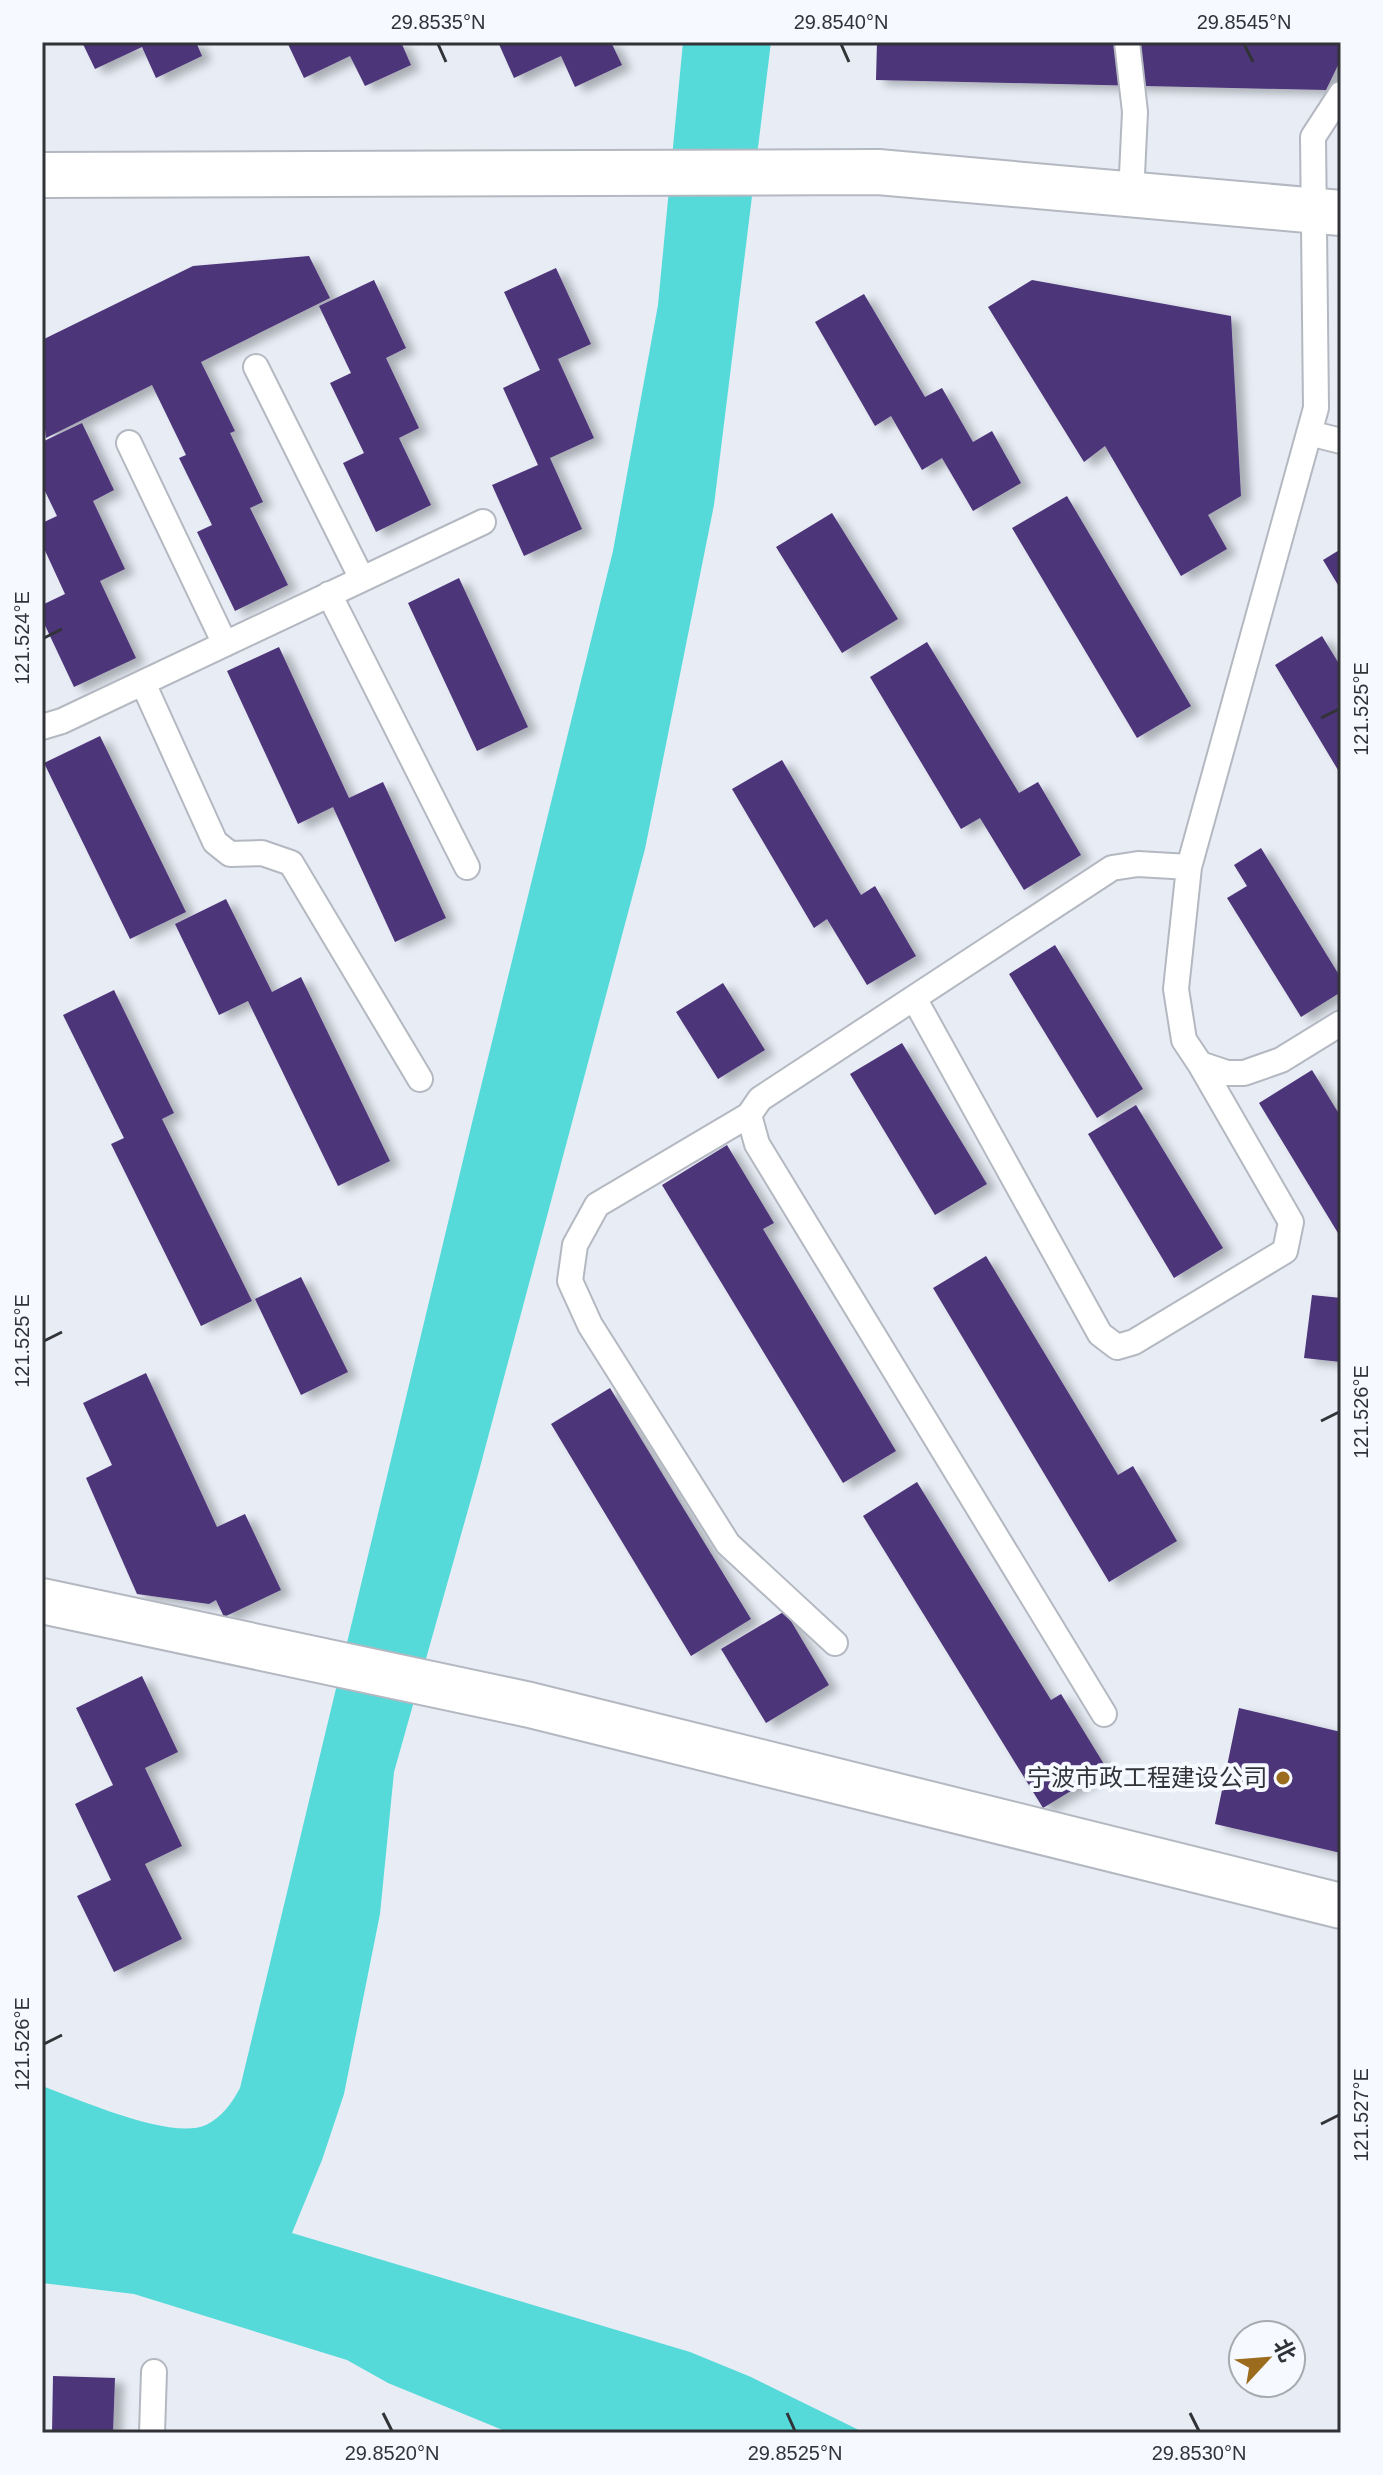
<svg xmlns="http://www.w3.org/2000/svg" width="1383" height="2475" font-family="Helvetica,'Noto Sans SC',sans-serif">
  <defs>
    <filter id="shadow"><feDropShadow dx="9" dy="5" stdDeviation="4" flood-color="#0004"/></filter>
  </defs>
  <rect width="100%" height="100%" fill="#e7ecf5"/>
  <path fill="#55dad9" d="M 683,42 L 771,42 L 714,505 L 645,849 L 479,1471 L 394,1772 L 380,1914 L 344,2094 L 322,2160 L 292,2233 L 690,2352 L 751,2377 L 865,2433 L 510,2433 L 388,2383 L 347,2360 L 134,2294 L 42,2283 L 42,2086 C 78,2099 172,2141 206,2125 C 222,2117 232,2103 240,2088 L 471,1127 L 613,551 L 658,305 Z"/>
  <path fill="#4d3479" filter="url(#shadow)" d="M 82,42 L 196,42 L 202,56 L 156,78 L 142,47 L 95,69 Z
    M 287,42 L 401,42 L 411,65 L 365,86 L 350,56 L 304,78 Z
    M 498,42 L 611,42 L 622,65 L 575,87 L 561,56 L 514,78 Z
    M 877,42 L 1341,42 L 1341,59 L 1326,90 L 876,80 Z
    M 309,256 L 330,298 L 201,362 L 235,431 L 230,433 L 263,502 L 250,508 L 288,585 L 235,611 L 197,532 L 212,525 L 179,458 L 186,455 L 152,385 L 46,438 L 42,402 L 42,340 L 193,266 Z
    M 556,268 L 591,344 L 558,359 L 594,438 L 550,458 L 582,529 L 524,556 L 492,485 L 538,465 L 503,388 L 540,370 L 504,292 Z
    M 374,280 L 406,348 L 386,358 L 419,428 L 399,438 L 431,505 L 376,532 L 343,463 L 364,453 L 330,383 L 351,373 L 319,306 Z
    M 1032,280 L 1231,316 L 1241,496 L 1208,515 L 1227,549 L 1181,576 L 1105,446 L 1084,462 L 988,307 Z
    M 864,294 L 925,397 L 942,388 L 973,442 L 992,431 L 1021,483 L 973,511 L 942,458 L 922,470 L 891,416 L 875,426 L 815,322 Z
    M 82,423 L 114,490 L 93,501 L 125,569 L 100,581 L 136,658 L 74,687 L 42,619 L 42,605 L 65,594 L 42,544 L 42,523 L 57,516 L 42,485 L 42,442 Z
    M 1067,496 L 1191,706 L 1137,738 L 1012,528 Z
    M 832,513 L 898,619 L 842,653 L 776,547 Z
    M 1341,549 L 1341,590 L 1323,560 Z
    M 459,578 L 528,727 L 477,751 L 408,603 Z
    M 1322,636 L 1341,667 L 1341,775 L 1275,665 Z
    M 927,642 L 1019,793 L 1038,782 L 1081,855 L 1024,890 L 980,818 L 961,829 L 870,677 Z
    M 279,647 L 349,798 L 383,782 L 446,918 L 395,942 L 333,807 L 298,824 L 227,671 Z
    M 100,736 L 186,912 L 130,939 L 44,763 Z
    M 782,760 L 861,895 L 875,886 L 916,956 L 867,985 L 827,919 L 814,928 L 732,789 Z
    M 1261,848 L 1341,978 L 1341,992 L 1301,1017 L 1227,898 L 1247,886 L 1234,865 Z
    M 226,899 L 272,992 L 301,977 L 390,1161 L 338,1186 L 248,1001 L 219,1015 L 175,924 Z
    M 1055,945 L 1143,1089 L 1097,1118 L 1009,974 Z
    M 723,983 L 765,1050 L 718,1079 L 676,1012 Z
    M 114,990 L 174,1113 L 162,1119 L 252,1301 L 201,1326 L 111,1144 L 124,1138 L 63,1015 Z
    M 902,1043 L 987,1184 L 935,1215 L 850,1074 Z
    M 1312,1070 L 1341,1117 L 1341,1238 L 1259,1103 Z
    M 1136,1105 L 1223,1248 L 1174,1278 L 1088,1134 Z
    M 727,1145 L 774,1223 L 763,1229 L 896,1451 L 843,1483 L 662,1185 Z
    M 986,1256 L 1118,1475 L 1133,1466 L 1177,1541 L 1109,1582 L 933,1288 Z
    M 301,1277 L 348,1372 L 301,1395 L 255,1299 Z
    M 1312,1295 L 1341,1298 L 1341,1362 L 1304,1358 Z
    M 146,1373 L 217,1527 L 245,1514 L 281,1590 L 224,1617 L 216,1600 L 209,1604 L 137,1594 L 86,1478 L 112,1465 L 83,1403 Z
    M 610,1388 L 751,1619 L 691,1656 L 551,1424 Z
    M 917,1482 L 1051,1700 L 1061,1694 L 1107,1769 L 1043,1808 L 863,1516 Z
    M 785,1611 L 829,1685 L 766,1723 L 721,1649 Z
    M 142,1676 L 178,1752 L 145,1768 L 182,1846 L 145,1864 L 182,1939 L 114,1972 L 77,1896 L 111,1880 L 75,1804 L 113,1785 L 76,1708 Z
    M 1239,1708 L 1341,1732 L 1341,1853 L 1215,1824 Z
    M 53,2376 L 115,2378 L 113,2433 L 52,2433 Z"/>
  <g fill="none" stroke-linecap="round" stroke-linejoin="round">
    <g stroke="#b3b8c1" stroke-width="28">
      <path id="service" d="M 1127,42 L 1135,112 L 1131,195
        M 1341,94 L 1313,137 L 1316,408 L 1189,867 L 1176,989 L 1184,1040 L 1200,1064 L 1227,1073 L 1244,1073 L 1281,1060 L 1341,1023
        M 256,367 L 362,579
        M 1309,433 L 1341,441
        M 129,443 L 225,644
        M 329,594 L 467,867
        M 143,683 L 215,842 L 230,854 L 262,853 L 291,863 L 420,1079
        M 42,727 L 62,721 L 483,522
        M 914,998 L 1100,1334 L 1117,1347 L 1134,1342 L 1285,1251 L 1291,1222 L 1200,1064
        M 749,1115 L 597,1205 L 575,1245 L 570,1281 L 590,1325 L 728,1544 L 835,1643
        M 1104,1714 L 757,1144 L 749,1115 L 760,1099 L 1112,868 L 1138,864 L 1189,867
        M 152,2433 L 154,2372"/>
    </g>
    <g stroke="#b3b8c1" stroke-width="48">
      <path id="minor" d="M 42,1601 L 530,1705 L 1341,1906"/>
    </g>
    <g stroke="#b3b8c1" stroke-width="48">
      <path id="tertiary" d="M 42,175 L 878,172 L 1341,213"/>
    </g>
    <use href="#service" stroke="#fff" stroke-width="24"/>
    <use href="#minor" stroke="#fff" stroke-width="44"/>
    <use href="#tertiary" stroke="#fff" stroke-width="44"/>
  </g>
  <path fill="none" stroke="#313337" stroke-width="3" d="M 438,44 L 446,62M 841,44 L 849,62M 1244,44 L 1253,62M 44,638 L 62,629M 1321,718 L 1339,709M 44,1341 L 62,1332M 1321,1421 L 1339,1412M 44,2044 L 62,2035M 1321,2124 L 1339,2115M 383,2413 L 392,2431M 787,2413 L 795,2431M 1190,2413 L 1199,2431"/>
  <circle fill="#9b6b1e" stroke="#f6f9ff" stroke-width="3" cx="1283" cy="1778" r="8"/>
  <g text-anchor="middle" stroke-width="8" stroke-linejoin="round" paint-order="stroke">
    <g font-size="24" fill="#313337" stroke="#f6f9ff" text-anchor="end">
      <text x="1267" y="1786">宁波市政工程建设公司</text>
    </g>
  </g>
  <rect width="1383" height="2475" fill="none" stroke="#f6f9ff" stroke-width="88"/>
  <g transform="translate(1267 2359) rotate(64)"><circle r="38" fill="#f6f9ff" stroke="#a7aaaf" stroke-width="2"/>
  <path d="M0-6L14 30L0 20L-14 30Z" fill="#9b6b1e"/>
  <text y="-12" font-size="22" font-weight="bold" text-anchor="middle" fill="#313337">北</text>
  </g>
  <rect x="44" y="44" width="1295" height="2387" fill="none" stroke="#313337" stroke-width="3"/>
  <g font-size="20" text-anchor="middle" fill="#313337">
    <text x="438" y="29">29.8535°N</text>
    <text x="841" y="29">29.8540°N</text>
    <text x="1244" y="29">29.8545°N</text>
    <text transform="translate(22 638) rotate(-90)" y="7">121.524°E</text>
    <text transform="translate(1361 709) rotate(-90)" y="7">121.525°E</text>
    <text transform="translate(22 1341) rotate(-90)" y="7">121.525°E</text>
    <text transform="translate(1361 1412) rotate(-90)" y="7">121.526°E</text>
    <text transform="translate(22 2044) rotate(-90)" y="7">121.526°E</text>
    <text transform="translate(1361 2115) rotate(-90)" y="7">121.527°E</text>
    <text x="392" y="2460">29.8520°N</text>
    <text x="795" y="2460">29.8525°N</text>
    <text x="1199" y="2460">29.8530°N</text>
  </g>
</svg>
